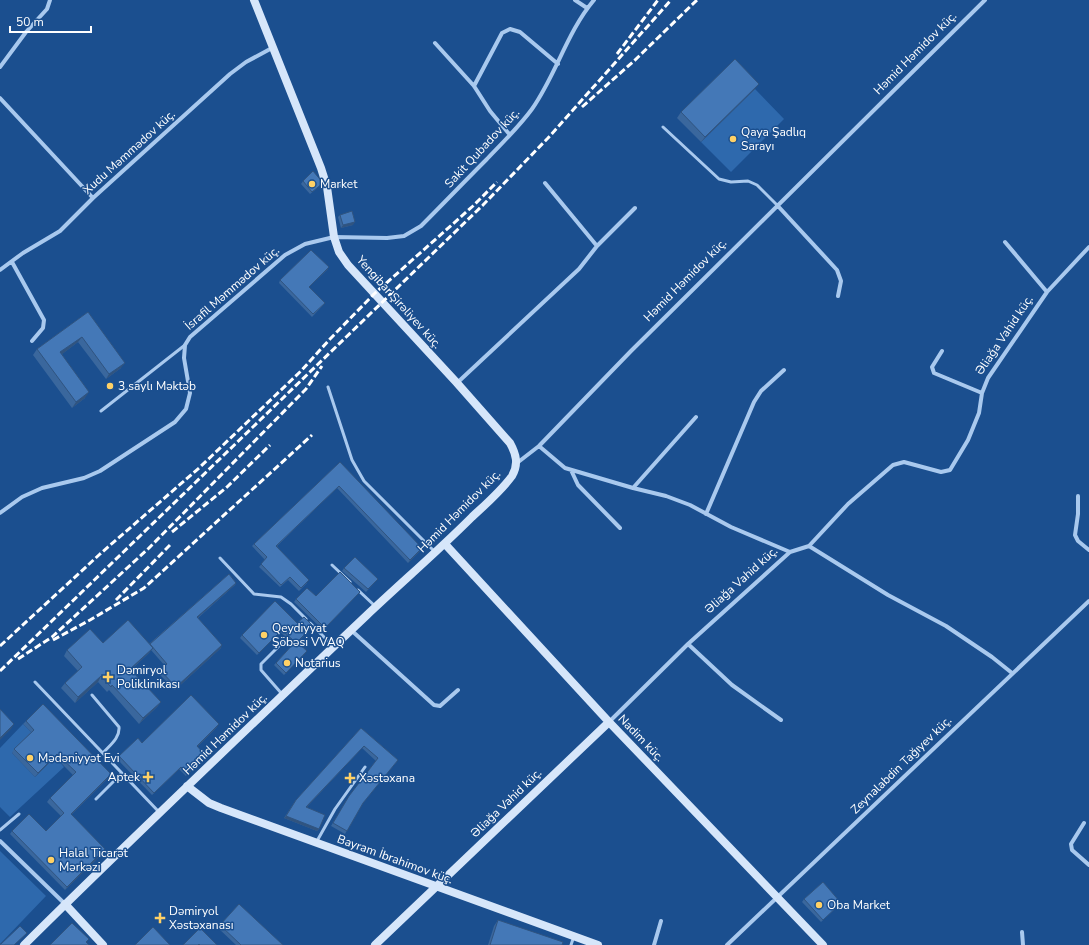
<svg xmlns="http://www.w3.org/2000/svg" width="1089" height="945" font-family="'Nunito Sans',sans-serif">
  <rect width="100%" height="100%" fill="#1b4f8f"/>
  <path fill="#2e69ad" d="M 755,89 L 784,119 L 731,172 L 701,142 Z
    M 23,724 L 32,733 L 12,753 L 35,777 L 55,757 L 64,767 L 10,817 L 0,807 L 0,748 Z
    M 0,851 L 46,896 L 0,944 Z"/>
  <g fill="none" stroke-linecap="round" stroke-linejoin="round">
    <path stroke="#a9c9ee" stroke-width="3" d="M 663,127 L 719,179 L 731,182 L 748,181 L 757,185 L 777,205
      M 328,387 L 352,460 L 364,481 L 434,551
      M 101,411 L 185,345
      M 220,558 L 254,594 L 281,597 L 291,604 L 306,619
      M 332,565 L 350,582
      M 358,590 L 376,607
      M 310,623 L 333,646
      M 35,682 L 159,812
      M 282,694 L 261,670 L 261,664 L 282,643
      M 92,695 L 119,727 C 120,738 110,745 103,753
      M 96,799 L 122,773
      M 0,830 L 19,814
      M 317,841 L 335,809 L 365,767
      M 571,945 L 574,936"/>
    <path stroke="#a9c9ee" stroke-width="4" d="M 575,0 L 587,8
      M 435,43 L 474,86 L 490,111 L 510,135
      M 0,67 L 26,32 L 47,9 L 50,0
      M 474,86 L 502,33 L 510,29 L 520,32 L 558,64
      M 0,98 L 93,198
      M 545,183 L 597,246
      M 327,187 L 353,183
      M 777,205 L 837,270 L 841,281 L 838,296
      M 1005,242 L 1047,292
      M 12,262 L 44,320 L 43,328 L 32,341
      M 0,270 L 23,253 L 60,231 L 93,198 L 230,74 L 246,62 L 272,48
      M 942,351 L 932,367 L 934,373 L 982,393
      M 457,383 L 579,269 L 597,246 L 635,208
      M 539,446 L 565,468 L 633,488 L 666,496 L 690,505 L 731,527 L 790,552
      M 517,463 L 539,446 L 631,351 L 985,0
      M 571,470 L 578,485 L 620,528
      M 633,488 L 696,417
      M 1078,496 L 1078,514 L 1075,535 L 1078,541 L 1089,550
      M 0,513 L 22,497 L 42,488 L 84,478 L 100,471 L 175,422 L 186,409 L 190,393 L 184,358 L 185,345 L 190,337 L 285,255 L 305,244 L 334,237 L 387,238 L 404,236 L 421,226 C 443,204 465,181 487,159 C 502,143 519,127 532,109 C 556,75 567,32 594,0
      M 706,514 L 754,402 L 761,391 L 784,370
      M 809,546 L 888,595 L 946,626 L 992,657 L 1012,673
      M 351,630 L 434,705 L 440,706 L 458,690
      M 688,644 L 732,685 L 781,720
      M 609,722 L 688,644 L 790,552 L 809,546 L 848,504 L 893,465 L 904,462 L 941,472 L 950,470 L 968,440 L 979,413 L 982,393 L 988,378 L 1047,292 L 1089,247
      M 1084,823 L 1071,844 L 1072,850 L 1089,865
      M 0,841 L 65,904
      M 1022,932 L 1023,945
      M 654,945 L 661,921
      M 727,945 L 1089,601"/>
    <path stroke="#d6e6fa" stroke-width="8" d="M 445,544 L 609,722 L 823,945
      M 187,786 L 209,803 L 221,808 L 598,945
      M 65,904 L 103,945
      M 24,945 C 137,833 252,724 367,615 C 402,582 438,551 472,517 C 486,504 501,491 512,476 C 519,464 516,454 510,443 L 457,383 L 348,265 L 339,252 L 334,237 L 327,187 L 321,168 L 254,0
      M 375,945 L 609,722"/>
    <path stroke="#fff" stroke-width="3" stroke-dasharray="7 3" stroke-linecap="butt" d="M 617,54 L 658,0
      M 582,107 L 634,61 L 697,0
      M 172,532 L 227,487 L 270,445
      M 116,600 L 171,544
      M 53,640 L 90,620 L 144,588 L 312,435
      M 0,646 L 100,554 L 199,468 L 301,371 L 330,339 L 374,294 L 473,206 L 497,182
      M 18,659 L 52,637 L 149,548 L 306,389 L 322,366
      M 0,671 L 483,205 L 548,138 L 671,0"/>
  </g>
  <path fill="#3a679d" d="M 755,89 L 701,142 L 677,118 L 681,112 Z
    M 303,181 L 323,183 L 321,185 L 310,194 L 301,184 Z
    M 340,215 L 353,225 L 341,228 L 338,217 Z
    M 329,267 L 327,270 L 309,287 L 325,303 L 312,317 L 279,283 L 280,280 Z
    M 88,312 L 121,368 L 106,379 L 78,342 L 62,354 L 85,398 L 72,408 L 33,355 L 37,349 Z
    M 340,462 L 422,548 L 420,551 L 408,563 L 337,488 L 277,546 L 307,583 L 299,591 L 288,580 L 280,587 L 259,567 L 265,560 L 252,546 L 254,544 Z
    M 344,568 L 378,579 L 366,592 L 342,571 Z
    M 229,574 L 236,583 L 235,585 L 198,618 L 221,648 L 175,690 L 158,673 L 165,666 L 151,650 L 149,653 L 131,670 L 161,702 L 157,707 L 139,724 L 109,690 L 107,692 L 98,682 L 75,703 L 61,688 L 65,683 L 78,671 L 64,656 L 67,650 L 103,643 L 149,644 Z
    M 360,592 L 358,594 L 323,630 L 294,602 L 296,599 Z
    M 297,623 L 313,626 L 298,642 L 307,651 L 284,675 L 274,665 L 293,644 L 280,632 L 257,655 L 240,638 L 242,635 Z
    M 26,721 L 111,774 L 108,778 L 71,815 L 105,849 L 103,853 L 65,890 L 10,834 L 12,831 L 46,831 L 61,816 L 47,802 L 50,798 L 73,775 L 55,757 L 35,777 L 12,753 L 14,749 L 31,732 L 23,724 Z
    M 217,727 L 197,747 L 204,758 L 186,776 L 179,769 L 152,795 L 117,759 L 119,756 L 142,743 Z
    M 361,728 L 398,760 L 362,804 L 345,834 L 331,826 L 348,798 L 376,761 L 362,748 L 306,808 L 319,829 L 317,831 L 284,818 L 296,800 Z
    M 804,899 L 841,903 L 839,905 L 821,922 L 802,902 Z
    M 498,920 L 562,945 L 488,945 L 494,926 Z
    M 220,925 L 283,945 L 236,945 L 218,928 Z"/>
  <path fill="#305480" d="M 759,84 L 755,89 L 701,142 L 705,137 Z
    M 355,222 L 353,225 L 341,228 L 343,225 Z
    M 329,267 L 327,270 L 307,289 Z
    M 82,337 L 78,342 L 57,358 L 60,352 Z
    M 125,363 L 121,368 L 106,379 L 109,374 Z
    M 89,392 L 85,398 L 72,408 L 76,402 Z
    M 422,548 L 420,551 L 408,563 L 410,560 Z
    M 236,583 L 235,585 L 195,620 L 197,617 Z
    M 222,645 L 221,648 L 175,690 L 176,687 Z
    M 153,648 L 149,653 L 126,674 L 130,669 Z
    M 307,651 L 305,654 L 284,675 L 286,673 Z
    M 101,676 L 98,682 L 75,703 L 78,697 Z
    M 161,702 L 157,707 L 139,724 L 143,718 Z
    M 14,724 L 11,729 L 0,740 L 0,738 Z
    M 219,724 L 217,727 L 195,749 L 197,746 Z
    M 364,746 L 362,748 L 304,810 L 306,807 Z
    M 57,754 L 55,757 L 35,777 L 38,773 Z
    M 205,755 L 204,758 L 186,776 L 187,773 Z
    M 111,774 L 108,778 L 68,818 L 71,814 Z
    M 286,816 L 319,829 L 317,831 L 284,818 Z
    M 105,849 L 103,853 L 65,890 L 67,887 Z"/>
  <path fill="#4478b7" stroke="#305480" d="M 735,59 L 759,84 L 705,137 L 681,112 Z
    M 313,171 L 323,183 L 312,192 L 303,181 Z
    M 352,211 L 355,222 L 343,225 L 340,215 Z
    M 311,250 L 329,267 L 309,287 L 325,303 L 313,314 L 280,280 Z
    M 88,312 L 125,363 L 109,374 L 82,337 L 60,352 L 89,392 L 76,402 L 37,349 Z
    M 340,462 L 422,548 L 410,560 L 339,486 L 276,546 L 309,580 L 301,588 L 290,577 L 281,585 L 261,564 L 267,557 L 254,544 Z
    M 355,557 L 378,579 L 368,589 L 344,568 Z
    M 340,572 L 360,592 L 325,628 L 296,599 L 307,588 L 316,596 Z
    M 229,574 L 236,583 L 197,617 L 222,645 L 176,687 L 160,670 L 167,664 L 150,644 Z
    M 275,601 L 297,623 L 304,617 L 313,626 L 297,642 L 307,651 L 286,673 L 276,663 L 295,642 L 282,630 L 259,653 L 242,635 Z
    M 128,620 L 153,648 L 130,669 L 161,702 L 143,718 L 112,685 L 111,687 L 101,676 L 78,697 L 65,683 L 82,667 L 67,650 L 90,629 L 103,643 Z
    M 191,695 L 219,724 L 197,746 L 205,755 L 187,773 L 181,767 L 154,793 L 119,756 L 138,738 L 142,743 Z
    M 43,704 L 111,774 L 71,814 L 105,849 L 67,887 L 12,831 L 29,814 L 46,831 L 64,813 L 50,798 L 76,772 L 57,754 L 38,773 L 14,749 L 34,730 L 26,721 Z
    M 0,709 L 14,724 L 0,738 Z
    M 361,728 L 398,760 L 363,803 L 347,831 L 333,823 L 349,796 L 378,758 L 364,746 L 306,807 L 325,815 L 319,829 L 286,816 L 296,800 Z
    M 823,882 L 841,903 L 823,920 L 804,899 Z
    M 239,904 L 283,945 L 241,945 L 220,925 Z
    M 498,920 L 563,942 L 562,945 L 490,945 Z
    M 72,923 L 89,939 L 86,942 L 89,945 L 50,945 Z
    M 20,926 L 27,933 L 14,945 L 0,945 L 0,944 L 1,944 Z
    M 153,927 L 170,945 L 135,945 Z
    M 200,928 L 217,945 L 200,945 L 199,944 L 198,945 L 183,945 Z"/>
  <g fill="#ffd166" stroke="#1b4f8f" stroke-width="1.5">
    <circle cx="733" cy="139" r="4"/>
    <circle cx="312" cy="184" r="4"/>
    <circle cx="110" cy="386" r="4"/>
    <circle cx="264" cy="635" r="4"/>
    <circle cx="287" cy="663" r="4"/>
    <path d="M106 671h4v4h4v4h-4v4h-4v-4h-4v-4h4z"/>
    <circle cx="30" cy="758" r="4"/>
    <path d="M146 771h4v4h4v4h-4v4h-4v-4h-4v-4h4z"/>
    <path d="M348 772h4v4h4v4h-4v4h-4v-4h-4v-4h4z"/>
    <circle cx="51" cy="860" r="4"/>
    <circle cx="819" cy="905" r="4"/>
    <path d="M158 912h4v4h4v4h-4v4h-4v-4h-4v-4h4z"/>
  </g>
  <g text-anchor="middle" stroke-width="3" stroke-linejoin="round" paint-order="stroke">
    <g font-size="12" fill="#fff" stroke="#1b4f8f">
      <text transform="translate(915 53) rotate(-45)" y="4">Həmid Həmidov küç.</text>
      <text transform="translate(482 148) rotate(-47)" y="4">Sakit Qubadov küç.</text>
      <text transform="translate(129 152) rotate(-42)" y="4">Xudu Məmmədov küç.</text>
      <text transform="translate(685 280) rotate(-45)" y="4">Həmid Həmidov küç.</text>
      <text transform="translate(232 288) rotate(-41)" y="4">İsrafil Məmmədov küç.</text>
      <text transform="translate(399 302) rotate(48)" y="4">Yengibar Şirəliyev küç.</text>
      <text transform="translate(1004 335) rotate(-56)" y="4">Əliağa Vahid küç.</text>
      <text transform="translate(459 511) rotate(-45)" y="4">Həmid Həmidov küç.</text>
      <text transform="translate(741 580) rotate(-42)" y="4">Əliağa Vahid küç.</text>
      <text transform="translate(225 734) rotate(-44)" y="4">Həmid Həmidov küç.</text>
      <text transform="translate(641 738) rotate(46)" y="4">Nadim küç.</text>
      <text transform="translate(901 765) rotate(-44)" y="4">Zeynalabdin Tağıyev küç.</text>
      <text transform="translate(506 803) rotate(-44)" y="4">Əliağa Vahid küç.</text>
      <text transform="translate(395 859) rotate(20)" y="4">Bayram İbrahimov küç.</text>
    </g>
    <g font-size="12" fill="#fff" stroke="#1b4f8f" text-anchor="start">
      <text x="741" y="136">Qaya Şadlıq<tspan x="741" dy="14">Sarayı</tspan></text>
      <text x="320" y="188">Market</text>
      <text x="118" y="390">3 saylı Məktəb</text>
      <text x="272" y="632">Qeydiyyat<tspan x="272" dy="14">Şöbəsi VVAQ</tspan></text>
      <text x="295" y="667">Notarius</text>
      <text x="117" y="674">Dəmiryol<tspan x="117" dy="14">Poliklinikası</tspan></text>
      <text x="38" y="762">Mədəniyyət Evi</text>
      <text x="140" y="781" text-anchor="end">Aptek</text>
      <text x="359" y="782">Xəstəxana</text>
      <text x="59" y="857">Halal Ticarət<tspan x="59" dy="14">Mərkəzi</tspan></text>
      <text x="827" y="909">Oba Market</text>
      <text x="169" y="915">Dəmiryol<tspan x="169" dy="14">Xəstəxanası</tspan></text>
    </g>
  </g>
  <path d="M10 26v6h81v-6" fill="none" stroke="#ffffff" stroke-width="2"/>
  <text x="16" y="26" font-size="12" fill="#ffffff" stroke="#1b4f8f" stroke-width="3" paint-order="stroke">50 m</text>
</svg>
